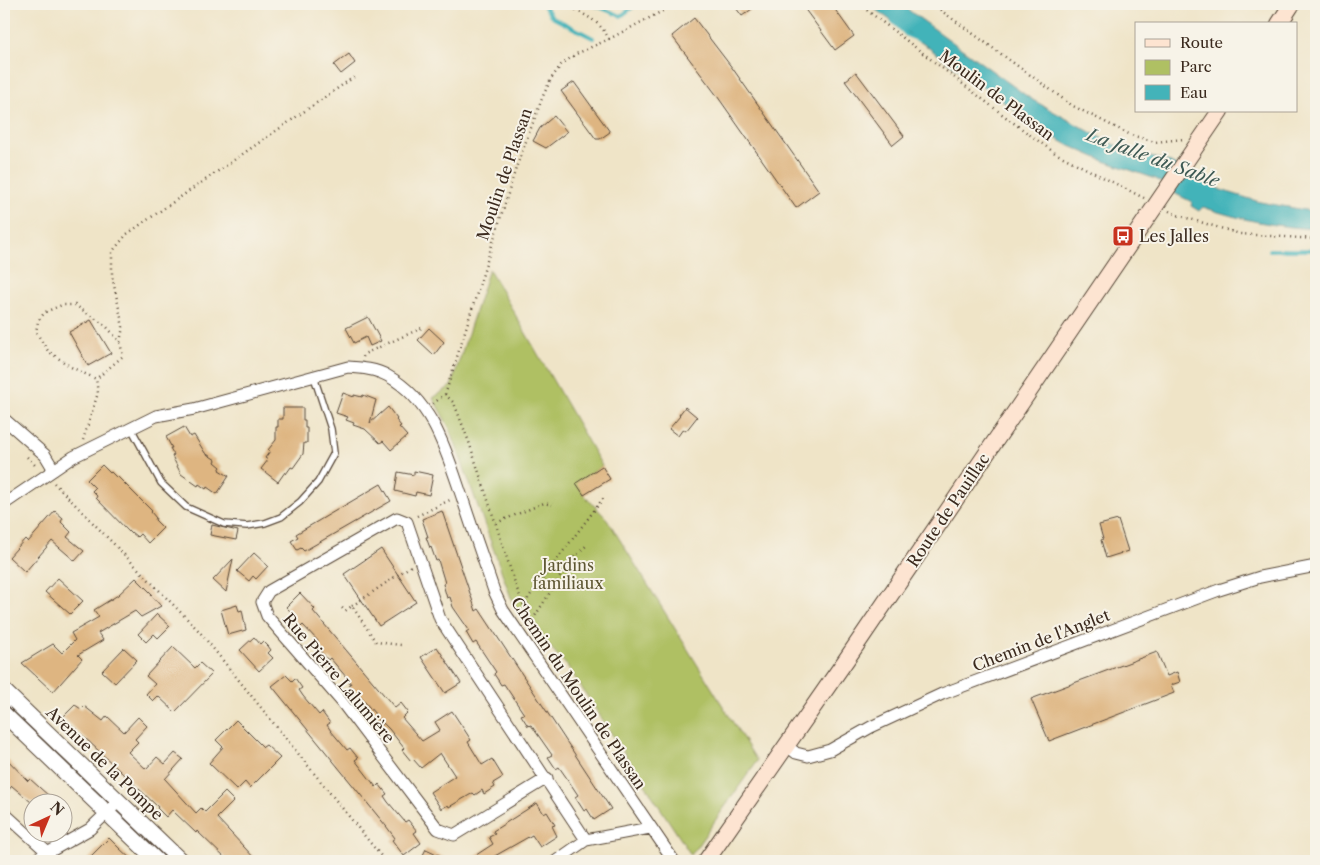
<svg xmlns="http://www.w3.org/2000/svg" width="1320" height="865" font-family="'Libre Caslon Text',serif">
  <rect width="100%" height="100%" fill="#f7f3e8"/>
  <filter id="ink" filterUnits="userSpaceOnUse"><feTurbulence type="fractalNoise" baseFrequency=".02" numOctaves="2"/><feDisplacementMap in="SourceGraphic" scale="10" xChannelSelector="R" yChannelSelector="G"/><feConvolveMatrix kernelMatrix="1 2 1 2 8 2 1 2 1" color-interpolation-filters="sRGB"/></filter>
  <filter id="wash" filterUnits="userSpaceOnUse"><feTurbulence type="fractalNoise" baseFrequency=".0096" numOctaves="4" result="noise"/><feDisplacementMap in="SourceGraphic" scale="20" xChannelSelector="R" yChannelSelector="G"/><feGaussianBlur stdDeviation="1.12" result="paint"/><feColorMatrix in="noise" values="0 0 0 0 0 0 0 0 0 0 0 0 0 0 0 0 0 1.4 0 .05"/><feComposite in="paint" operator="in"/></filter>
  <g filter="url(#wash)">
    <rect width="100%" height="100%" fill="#efe4c7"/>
    <path fill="#afc063" stroke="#757540" d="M 489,269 L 602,466 L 577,483 L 584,495 L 607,519 L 757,761 L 691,855 L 568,667 L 514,606 L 450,429 L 433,398 L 451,386 Z"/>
    <path fill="#43b3b9" stroke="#3f6e6c" d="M 868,4 L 900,4 L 1031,99 L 1110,143 L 1145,156 L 1165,160 L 1221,190 L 1260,202 L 1316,212 L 1316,229 C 1278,227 1240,220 1203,207 L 1199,211 L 1191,206 L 1192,202 L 1176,194 L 1156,179 L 1104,161 L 1070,146 L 1039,129 L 1009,106 Z"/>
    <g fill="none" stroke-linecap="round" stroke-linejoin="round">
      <path stroke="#43b3b9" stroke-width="4" d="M 543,4 L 552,17 L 593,38
        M 592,4 L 621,16 L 637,4
        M 893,21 L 907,35 L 919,40
        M 1270,250 L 1316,250"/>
    </g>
    <g id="blocks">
      <path fill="#deb581" d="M 733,4 L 759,4 L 742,16 Z
        M 801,4 L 831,4 L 854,36 L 835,50 Z
        M 694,18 L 733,69 L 819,191 L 796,208 L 715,93 L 672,36 Z
        M 349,54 L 355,63 L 341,74 L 334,65 Z
        M 856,72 L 904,136 L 893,145 L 845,81 Z
        M 574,82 L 610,132 L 600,139 L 596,139 L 561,91 Z
        M 554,116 L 567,132 L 546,148 L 533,141 L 540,128 Z
        M 368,317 L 381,341 L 370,346 L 366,337 L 354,343 L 346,328 Z
        M 91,320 L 111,353 L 88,366 L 69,332 Z
        M 429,328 L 444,342 L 434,355 L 418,340 Z
        M 343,393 L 354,397 L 354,395 L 362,397 L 363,395 L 376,400 L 370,423 L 388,407 L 397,419 L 396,420 L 401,426 L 399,427 L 407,436 L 391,450 L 383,441 L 380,443 L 365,429 L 353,425 L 354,423 L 346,420 L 348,417 L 336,413 Z
        M 685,407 L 697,417 L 686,431 L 683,429 L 678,436 L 669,429 L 680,416 L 679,415 Z
        M 283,408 L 303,408 L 303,420 L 305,420 L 305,428 L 307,428 L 307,443 L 304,443 L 303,454 L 293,468 L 291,467 L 286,474 L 285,472 L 278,482 L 261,469 L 268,460 L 265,458 L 270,451 L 268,450 L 276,440 L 276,427 L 278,427 L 278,419 L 283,419 Z
        M 184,427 L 190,437 L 194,435 L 205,453 L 216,460 L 215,462 L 221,467 L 219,470 L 229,476 L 217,494 L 207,487 L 206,489 L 199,484 L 198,486 L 181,474 L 172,456 L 174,455 L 170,448 L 172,448 L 166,437 Z
        M 102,465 L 110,473 L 111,472 L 117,478 L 118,477 L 152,511 L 151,512 L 156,518 L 155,520 L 163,528 L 148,543 L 140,534 L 137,537 L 131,532 L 130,533 L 96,498 L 97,496 L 92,491 L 95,488 L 87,480 Z
        M 602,466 L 610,479 L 584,495 L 576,483 Z
        M 414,471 L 433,475 L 429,495 L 416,492 L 415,496 L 395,491 L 398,472 L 414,475 Z
        M 381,484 L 391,501 L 304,551 L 301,548 L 297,550 L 291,541 L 298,537 L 296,534 Z
        M 55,511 L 63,518 L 61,522 L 71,532 L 67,537 L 84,551 L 75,561 L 52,541 L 25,572 L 9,557 L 25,539 L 28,542 Z
        M 442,511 L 476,611 L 479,609 L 611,809 L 594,820 L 587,809 L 584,811 L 575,797 L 578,795 L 566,777 L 559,767 L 556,769 L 548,757 L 552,755 L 531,725 L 528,726 L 521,715 L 524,714 L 504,684 L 501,685 L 498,680 L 494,674 L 496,672 L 476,642 L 473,644 L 470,639 L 466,632 L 469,630 L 453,607 L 450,597 L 447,598 L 443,584 L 445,583 L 438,560 L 436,561 L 431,547 L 430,548 L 426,537 L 428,537 L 422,519 Z
        M 1118,520 L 1128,551 L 1106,558 L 1101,540 L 1103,539 L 1099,525 Z
        M 212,525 L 238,531 L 236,540 L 210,535 Z
        M 381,549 L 416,602 L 379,626 L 344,574 Z
        M 254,553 L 268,566 L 256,579 L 253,576 L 249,581 L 237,571 Z
        M 233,559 L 226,592 L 213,580 Z
        M 58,578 L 83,601 L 70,614 L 45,592 Z
        M 136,578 L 152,594 L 151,595 L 161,606 L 141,617 L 135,611 L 98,633 L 103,640 L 78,655 L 82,659 L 53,692 L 22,663 L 53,644 L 62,653 L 75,640 L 71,633 L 99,617 L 94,610 L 118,595 Z
        M 300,593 L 315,609 L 313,611 L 395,708 L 401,703 L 408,712 L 402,718 L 422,741 L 440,730 L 435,722 L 452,711 L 471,740 L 468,742 L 482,765 L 492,759 L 503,777 L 493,783 L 495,787 L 484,794 L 482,790 L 475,795 L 473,793 L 449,807 L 448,805 L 441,809 L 430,792 L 455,776 L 440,753 L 421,768 L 413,759 L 411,761 L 402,750 L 404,748 L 389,729 L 383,723 L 382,725 L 374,716 L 375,714 L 358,694 L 357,695 L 349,685 L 351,684 L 347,678 L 330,658 L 328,660 L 320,651 L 322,649 L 317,643 L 318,641 L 303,625 L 301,627 L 292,618 L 294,615 L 286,607 Z
        M 237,605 L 239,611 L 242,610 L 246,630 L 228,635 L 221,610 Z
        M 157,614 L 170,626 L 158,638 L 154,634 L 146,642 L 138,634 Z
        M 254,637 L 260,644 L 263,641 L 268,646 L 271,650 L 268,653 L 273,658 L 259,671 L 240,650 Z
        M 173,647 L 195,668 L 200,663 L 212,674 L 175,712 L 158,696 L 153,701 L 146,694 L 155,684 L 146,676 Z
        M 437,647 L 461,683 L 445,693 L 421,657 Z
        M 124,648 L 137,660 L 115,683 L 102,671 Z
        M 1157,652 L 1167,676 L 1177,672 L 1180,682 L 1171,685 L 1174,693 L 1049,741 L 1031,699 Z
        M 286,675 L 292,681 L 295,678 L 302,688 L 299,690 L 303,696 L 319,715 L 322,712 L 330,723 L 327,725 L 331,731 L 347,750 L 350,748 L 358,758 L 355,760 L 376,787 L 379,784 L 387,794 L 384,796 L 388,802 L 405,822 L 408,820 L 417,831 L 414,833 L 421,843 L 404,856 L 392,840 L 395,838 L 386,826 L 272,686 Z
        M 75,705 L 81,709 L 84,706 L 103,721 L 107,716 L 124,732 L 138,717 L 147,726 L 135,739 L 138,742 L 128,752 L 146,769 L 157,757 L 165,764 L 175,753 L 183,759 L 165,779 L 196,813 L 201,808 L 205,812 L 225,792 L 234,801 L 217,818 L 257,861 L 228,861 L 197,831 L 196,833 L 172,810 L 166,817 L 157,808 L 158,807 L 63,717 Z
        M 236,720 L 263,747 L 266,745 L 280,758 L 250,788 L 245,782 L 237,790 L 209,763 L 223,747 L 216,740 Z
        M 4,756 L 28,781 L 30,779 L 49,796 L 43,802 L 31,802 L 12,786 L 4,795 Z
        M 537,803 L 544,814 L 547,812 L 555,825 L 552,826 L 557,836 L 540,847 L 532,835 L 486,861 L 467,861 L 493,844 L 489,837 L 495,834 L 493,831 Z
        M 109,838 L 119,848 L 133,861 L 86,861 Z
        M 426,849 L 452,861 L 420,861 Z"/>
    </g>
  </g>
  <g filter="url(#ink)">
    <use href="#blocks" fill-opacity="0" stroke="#564637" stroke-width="1"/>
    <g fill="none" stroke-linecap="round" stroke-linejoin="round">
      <g stroke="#564637" stroke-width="8">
        <path id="service" d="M 131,428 L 161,483 L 186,507 L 224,524 L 247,526 L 265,523 L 281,517 L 300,502 L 318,482 L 334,453 L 331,429 L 314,377"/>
      </g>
      <g stroke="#564637" stroke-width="13">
        <path id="minor" d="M 4,419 L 45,455 L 54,470
          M 4,504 L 73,457 L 156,416 L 194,409 L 348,367 C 362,368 376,369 388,376 C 434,402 447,454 463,500 C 473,531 484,561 494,591 L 503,610 L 674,861
          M 786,745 L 796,753 L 808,756 L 830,750 L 871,727 L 942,694 L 1219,590 L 1260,577 L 1316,566
          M 547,778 L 454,835 L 438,829 L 341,701 L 267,616 L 262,602 L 269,591 L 397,518 L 407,522 L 440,619 L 586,840 L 650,828
          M 4,813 L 47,852
          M 33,861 L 90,829 L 119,801
          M 556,861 L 586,840"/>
      </g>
      <g stroke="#564637" stroke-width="17">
        <path id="tertiary" d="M 4,691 L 181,861
          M 4,714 L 157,861"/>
      </g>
      <g stroke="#564637" stroke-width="18">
        <path id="secondary" d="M 1279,24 L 1292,4
          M 706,861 L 846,660 L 1220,111"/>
      </g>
      <path stroke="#564637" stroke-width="2.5" stroke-dasharray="1 4" stroke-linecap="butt" d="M 567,4 C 585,17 598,18 609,39
        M 859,4 L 1011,121 L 1055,153 L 1144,198
        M 932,4 L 1073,106 L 1131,135 L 1155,142 L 1184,139
        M 1169,211 L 1177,215 L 1240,234 L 1316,239
        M 120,342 L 123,327 L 112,276 L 112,252 L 127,234 L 354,77
        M 363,357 L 364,354 L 424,327
        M 445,394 L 454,403 L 469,442 L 517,589 L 529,618 L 528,627
        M 433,404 L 445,394 L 447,389 L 516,168 L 543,96 L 551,79 L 561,65 L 576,54 L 609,39 L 676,4
        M 83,440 L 98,393 L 96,379 L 71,367 L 48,351 L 36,332 L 38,321 L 45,312 L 62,305 L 75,305 L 106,326 L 120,342 L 123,356 L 96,379
        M 27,457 L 37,467
        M 54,483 L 199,631 L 385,861
        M 417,516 L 450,500
        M 496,523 L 544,503 L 552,505
        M 352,606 L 411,566
        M 342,608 L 345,611 L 352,606 L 376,642 L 401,645
        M 526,609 L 528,598 L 605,496
        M 530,624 L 570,561 L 588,544"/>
      <use href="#service" stroke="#fff" stroke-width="5.5"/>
      <use href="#minor" stroke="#fff" stroke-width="11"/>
      <use href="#tertiary" stroke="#fff" stroke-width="15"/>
      <use href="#secondary" stroke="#fde4d1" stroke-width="16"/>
    </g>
  </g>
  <defs>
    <g id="bus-square" transform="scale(1.125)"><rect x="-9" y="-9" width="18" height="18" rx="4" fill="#c8321e" stroke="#f7f3e8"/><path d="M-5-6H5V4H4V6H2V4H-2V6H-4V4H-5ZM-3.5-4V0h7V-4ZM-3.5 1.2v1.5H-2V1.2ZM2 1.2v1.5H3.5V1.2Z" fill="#fff"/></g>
  </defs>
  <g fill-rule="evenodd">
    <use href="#bus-square" x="1123" y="236"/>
  </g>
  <g text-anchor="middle" stroke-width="4" stroke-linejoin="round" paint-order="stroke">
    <g font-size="16" fill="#3b2a1e" stroke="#f7f3e8">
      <text transform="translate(997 95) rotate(37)" y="6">Moulin de Plassan</text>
      <text transform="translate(504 174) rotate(-71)" y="6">Moulin de Plassan</text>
      <text transform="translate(948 510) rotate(-56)" y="6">Route de Pauillac</text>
      <text transform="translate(1041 640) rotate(-21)" y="6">Chemin de l'Anglet</text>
      <text transform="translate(339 678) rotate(50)" y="6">Rue Pierre Lalumière</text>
      <text transform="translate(579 693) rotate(56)" y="6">Chemin du Moulin de Plassan</text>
      <text transform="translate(105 763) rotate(44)" y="6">Avenue de la Pompe</text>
    </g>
    <g font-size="16" fill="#3b2a1e" stroke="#f7f3e8" text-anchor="start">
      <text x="1139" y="242">Les Jalles</text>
    </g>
    <g font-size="16" fill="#5e5733" stroke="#f7f3e8">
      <text x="568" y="571">Jardins<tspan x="568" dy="18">familiaux</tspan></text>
    </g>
    <g font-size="18" font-style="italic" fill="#3e5a54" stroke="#f7f3e8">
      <text transform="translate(1153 158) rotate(20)" y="6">La Jalle du Sable</text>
    </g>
  </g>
  <rect width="1320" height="865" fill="none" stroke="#f7f3e8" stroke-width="20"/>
  <rect x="1135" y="22" width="162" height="90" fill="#f7f3e8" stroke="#aca397"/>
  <rect x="1145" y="39" width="25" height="8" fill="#fde4d1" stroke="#aca397"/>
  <text x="1180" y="48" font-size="15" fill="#3b2a1e">Route</text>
  <rect x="1145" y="60" width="25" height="15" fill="#afc063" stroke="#aca397"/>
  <text x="1180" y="72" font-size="15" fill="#3b2a1e">Parc</text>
  <rect x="1145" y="85" width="25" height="15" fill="#43b3b9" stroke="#aca397"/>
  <text x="1180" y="98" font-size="15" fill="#3b2a1e">Eau</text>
  <g transform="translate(48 818) rotate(44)"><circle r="24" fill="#f7f3e8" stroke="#aca397"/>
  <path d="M0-4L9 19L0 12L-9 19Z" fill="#c8321e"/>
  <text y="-8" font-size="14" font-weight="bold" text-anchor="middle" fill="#3b2a1e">N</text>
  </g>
</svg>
